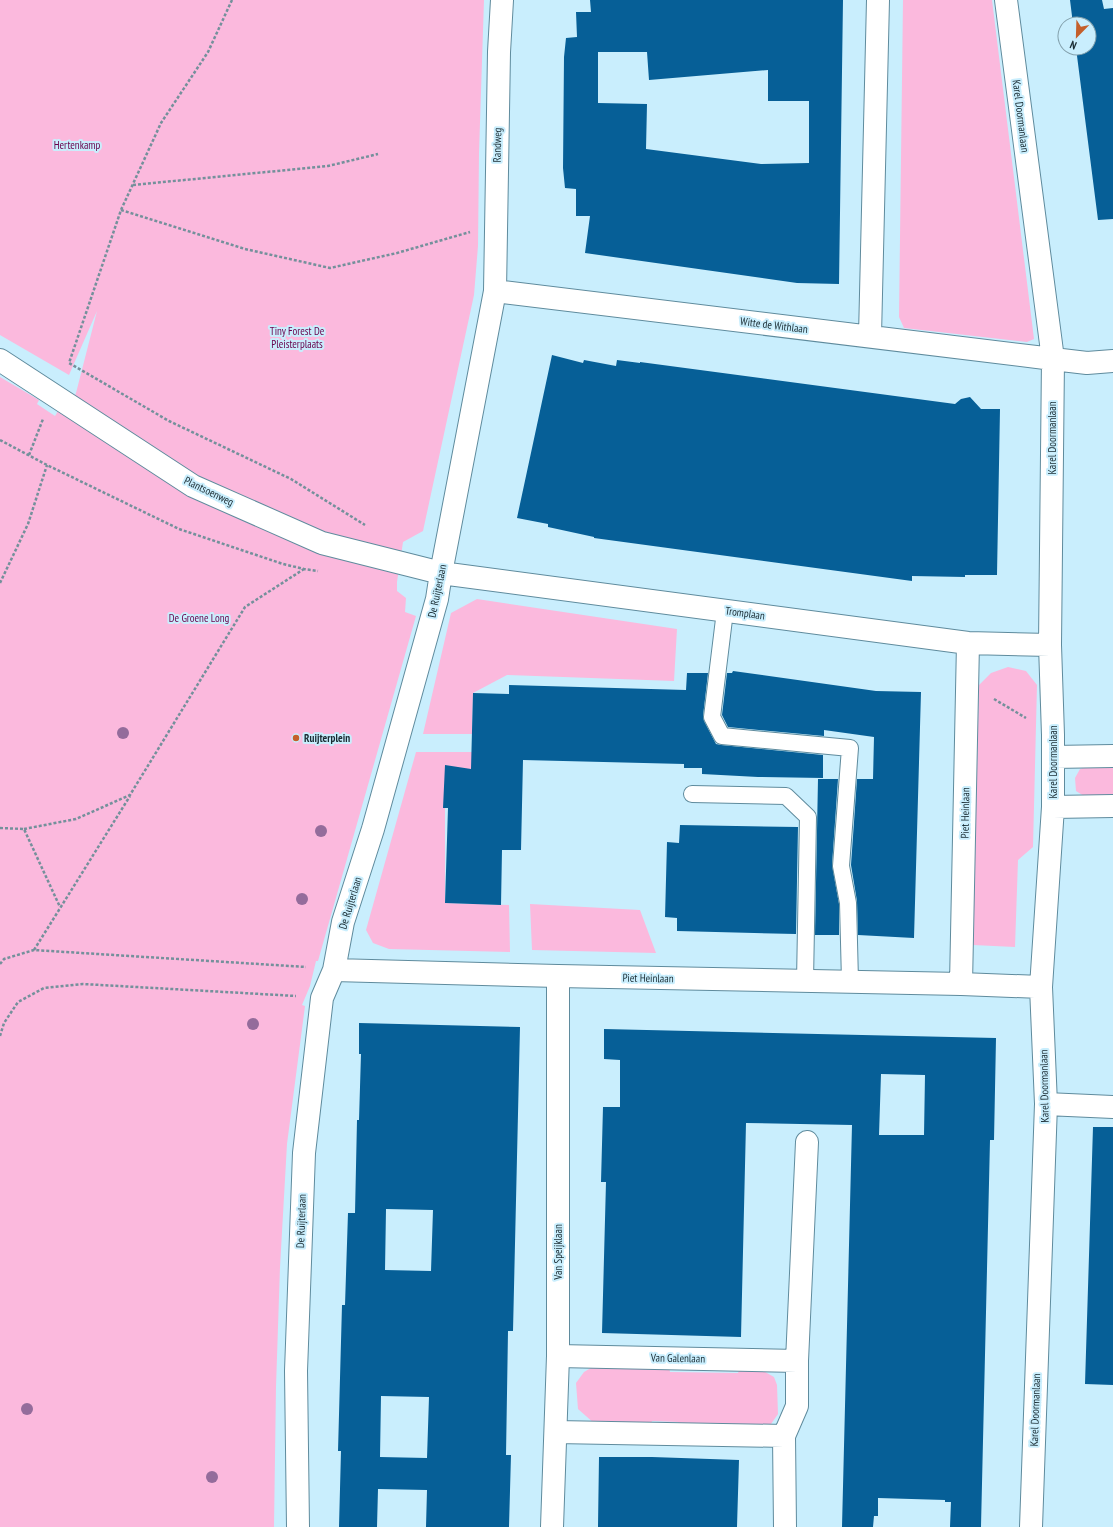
<svg xmlns="http://www.w3.org/2000/svg" width="1113" height="1527" font-family="'PT Sans Narrow',sans-serif">
  <rect width="100%" height="100%" fill="#c9eefd"/>
  <path fill="#fbb9dd" d="M 0,0 L 484,0 L 479,153 L 478,246 L 474,295 L 423,531 L 403,542 L 397,582 L 397,591 L 406,598 L 405,612 L 416,616 L 318,961 L 316,961 L 310,986 L 302,1005 L 305,1006 L 287,1144 L 280,1267 L 276,1387 L 274,1527 L 0,1527 L 0,377 L 39,400 L 37,404 L 55,416 L 58,411 L 66,416 L 76,393 L 97,311 L 69,375 L 0,335 Z
    M 903,0 L 992,0 L 1034,339 L 1027,342 L 904,328 L 899,317 Z
    M 477,599 L 677,629 L 674,681 L 507,675 L 473,693 L 472,734 L 423,734 L 451,613 Z
    M 1008,667 L 1026,671 L 1037,685 L 1033,847 L 1018,860 L 1015,947 L 973,945 L 979,685 L 991,673 Z
    M 416,752 L 490,752 L 490,772 L 445,770 L 445,903 L 509,905 L 510,952 L 389,949 L 373,943 L 366,930 Z
    M 1113,763 L 1113,796 L 1084,796 L 1076,791 L 1075,778 L 1080,769 L 1089,766 Z
    M 530,904 L 640,910 L 656,953 L 532,950 Z
    M 596,1365 L 669,1367 L 670,1372 L 738,1373 L 740,1368 L 760,1369 L 774,1377 L 777,1385 L 778,1414 L 771,1424 L 756,1430 L 679,1429 L 678,1422 L 652,1421 L 650,1428 L 595,1424 L 578,1409 L 576,1383 L 584,1372 Z"/>
  <path fill="#065f97" fill-rule="evenodd" d="M 590,0 L 843,0 L 839,284 L 797,283 L 585,253 L 590,216 L 576,216 L 576,189 L 565,188 L 563,168 L 564,57 L 566,38 L 577,37 L 576,12 L 591,12 ZM 598,52 L 647,52 L 649,80 L 768,70 L 768,101 L 809,101 L 809,163 L 761,164 L 646,149 L 647,104 L 598,103 Z
    M 1070,0 L 1102,0 L 1104,9 L 1113,8 L 1113,219 L 1098,220 L 1076,48 L 1089,48 L 1089,24 L 1073,24 Z
    M 552,355 L 583,363 L 584,360 L 616,366 L 617,360 L 640,363 L 640,362 L 955,404 L 961,399 L 970,397 L 981,409 L 1000,409 L 997,575 L 965,575 L 965,577 L 912,576 L 912,581 L 594,538 L 594,537 L 548,527 L 548,524 L 517,518 Z
    M 733,671 L 876,691 L 921,692 L 914,938 L 858,935 L 857,901 L 851,865 L 857,779 L 873,779 L 874,737 L 824,730 L 824,736 L 728,727 L 722,715 L 727,673 L 732,673 Z
    M 687,673 L 708,673 L 703,716 L 704,721 L 716,744 L 721,745 L 823,755 L 823,778 L 758,777 L 702,774 L 702,768 L 684,768 L 684,764 L 523,760 L 521,850 L 502,850 L 501,905 L 445,903 L 448,808 L 443,808 L 445,765 L 471,769 L 473,693 L 509,694 L 509,685 L 686,690 Z
    M 818,779 L 838,779 L 832,865 L 839,904 L 839,935 L 815,935 Z
    M 680,825 L 798,827 L 796,934 L 677,931 L 677,918 L 665,917 L 667,842 L 679,843 Z
    M 359,1023 L 520,1027 L 513,1331 L 508,1331 L 506,1455 L 511,1455 L 509,1527 L 426,1527 L 427,1490 L 378,1489 L 377,1527 L 339,1527 L 341,1451 L 338,1451 L 342,1305 L 345,1305 L 348,1213 L 355,1213 L 357,1120 L 359,1120 L 361,1054 L 359,1054 ZM 386,1209 L 433,1210 L 431,1271 L 385,1270 ZM 381,1396 L 429,1397 L 427,1458 L 380,1457 Z
    M 604,1029 L 996,1038 L 994,1140 L 990,1140 L 981,1527 L 950,1527 L 951,1502 L 945,1502 L 945,1500 L 878,1498 L 878,1516 L 874,1516 L 873,1527 L 842,1527 L 852,1125 L 746,1123 L 741,1337 L 602,1333 L 606,1182 L 601,1182 L 603,1107 L 620,1107 L 620,1060 L 604,1059 ZM 881,1074 L 925,1075 L 924,1135 L 879,1135 Z
    M 1093,1127 L 1113,1127 L 1113,1385 L 1085,1384 Z
    M 599,1457 L 652,1457 L 739,1460 L 737,1527 L 598,1527 Z"/>
  <g fill="none" stroke-linecap="round" stroke-linejoin="round">
    <g stroke="#5f8b9d" stroke-width="18">
      <path id="lane" d="M 725,611 L 712,717 L 722,736 L 850,748 L 841,866 L 848,903 L 850,981
        M 692,794 L 786,796 L 808,817 L 805,981"/>
    </g>
    <g stroke="#5f8b9d" stroke-width="24">
      <path id="street" d="M 1006,0 L 1053,359 L 1050,645 L 1053,735 L 1053,807 L 1041,987 L 1046,1104 L 1031,1527
        M 495,291 L 1053,359 L 1087,363 L 1113,361
        M 870,336 L 878,0
        M 0,360 L 193,486 L 322,543 L 441,573 L 968,643 L 1050,645
        M 1053,757 L 1113,756
        M 1053,807 L 1113,806
        M 334,970 L 558,976 L 961,984 L 1041,987
        M 961,984 L 968,643
        M 1046,1104 L 1113,1107
        M 558,1356 L 797,1361
        M 556,1432 L 784,1436
        M 298,1527 L 296,1371 L 304,1153 L 322,998 L 334,970 L 343,922 L 373,829 L 437,599 L 441,573 L 495,291 L 499,52 L 502,0
        M 552,1527 L 558,1356 L 558,976
        M 785,1527 L 784,1436 L 797,1406 L 797,1361 L 807,1142"/>
    </g>
    <path stroke="#74909b" stroke-width="2.5" stroke-dasharray="3 2" stroke-linecap="butt" d="M 232,0 L 208,52 L 161,123 L 121,210 L 69,363 L 169,421 L 291,479 L 365,525
      M 133,185 L 328,166 L 378,154
      M 121,210 L 245,249 L 330,268 L 397,253 L 470,232
      M 0,440 L 47,465 L 179,529 L 283,564 L 304,569 L 318,571
      M 29,455 L 43,419
      M 0,583 L 28,524 L 47,465
      M 994,699 L 1026,718
      M 0,828 L 24,829 L 60,907
      M 24,829 L 76,819 L 130,795 L 245,607 L 304,569
      M 34,950 L 130,796
      M 0,964 L 4,959 L 34,950 L 306,967
      M 0,1036 L 4,1023 L 18,1002 L 44,988 L 83,984 L 296,996"/>
    <use href="#lane" stroke="#fff" stroke-width="16"/>
    <use href="#street" stroke="#fff" stroke-width="22"/>
  </g>
  <g fill="#946c9b">
    <circle cx="123" cy="733" r="6"/>
    <circle cx="321" cy="831" r="6"/>
    <circle cx="302" cy="899" r="6"/>
    <circle cx="253" cy="1024" r="6"/>
    <circle cx="27" cy="1409" r="6"/>
    <circle cx="212" cy="1477" r="6"/>
  </g>
  <circle fill="#c45f2b" stroke="#c9eefd" stroke-width="1.5" cx="296" cy="738" r="4"/>
  <g text-anchor="middle" stroke-width="4" stroke-linejoin="round" paint-order="stroke">
    <g font-size="11" fill="#1a2c33" stroke="#c9eefd">
      <text transform="translate(1021 116) rotate(83)" y="4">Karel Doormanlaan</text>
      <text transform="translate(497 145) rotate(-89)" y="4">Randweg</text>
      <text transform="translate(774 325) rotate(7)" y="4">Witte de Withlaan</text>
      <text transform="translate(1052 438) rotate(-90)" y="4">Karel Doormanlaan</text>
      <text transform="translate(209 491) rotate(26)" y="4">Plantsoenweg</text>
      <text transform="translate(437 591) rotate(-78)" y="4">De Ruijterlaan</text>
      <text transform="translate(745 613) rotate(8)" y="4">Tromplaan</text>
      <text transform="translate(1053 762) rotate(-90)" y="4">Karel Doormanlaan</text>
      <text transform="translate(965 813) rotate(-89)" y="4">Piet Heinlaan</text>
      <text transform="translate(350 903) rotate(-73)" y="4">De Ruijterlaan</text>
      <text transform="translate(648 978) rotate(1)" y="4">Piet Heinlaan</text>
      <text transform="translate(1044 1086) rotate(-91)" y="4">Karel Doormanlaan</text>
      <text transform="translate(301 1221) rotate(-88)" y="4">De Ruijterlaan</text>
      <text transform="translate(558 1252) rotate(-90)" y="4">Van Speijklaan</text>
      <text transform="translate(678 1358) rotate(1)" y="4">Van Galenlaan</text>
      <text transform="translate(1035 1410) rotate(-88)" y="4">Karel Doormanlaan</text>
    </g>
    <g font-size="11" fill="#69024b" stroke="#c9eefd">
      <text x="77" y="149">Hertenkamp</text>
      <text x="297" y="335">Tiny Forest De<tspan x="297" dy="13">Pleisterplaats</tspan></text>
      <text x="199" y="622">De Groene Long</text>
    </g>
    <g font-size="11" font-weight="bold" fill="#1a2c33" stroke="#c9eefd" text-anchor="start">
      <text x="304" y="742">Ruijterplein</text>
    </g>
  </g>
  <g transform="translate(1077 36) rotate(203)"><circle r="19" fill="#c9eefd" stroke="#83a0ac"/>
  <path d="M0-3L7 15L0 10L-7 15Z" fill="#c45f2b"/>
  <text y="-6" font-size="11" font-weight="bold" text-anchor="middle" fill="#1a2c33">N</text>
  </g>
</svg>
